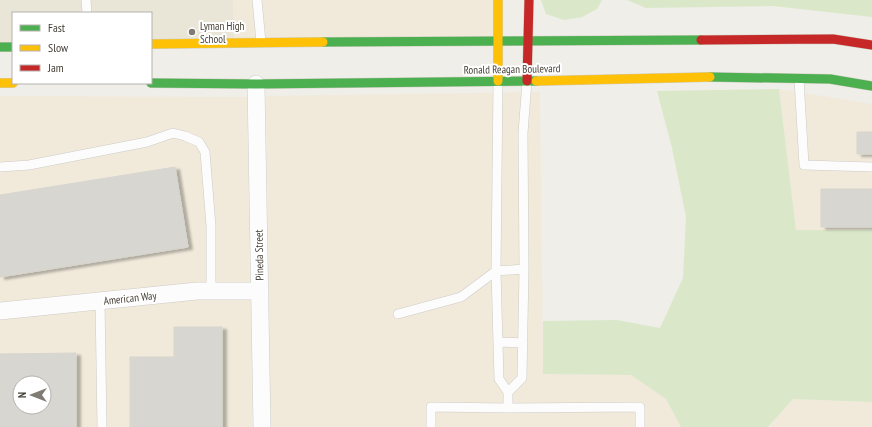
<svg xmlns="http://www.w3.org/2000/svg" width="872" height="427" font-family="'PT Sans Narrow',sans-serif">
  <defs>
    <filter id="shadow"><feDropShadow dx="4.5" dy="2.5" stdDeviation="1" flood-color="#0004"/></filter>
  </defs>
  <rect width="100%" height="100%" fill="#efeee8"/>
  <path fill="#f1eadb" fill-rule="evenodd" d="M 233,0 L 498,0 L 498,40 L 234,43 Z
    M 779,89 L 872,104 L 872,230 L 796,230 Z
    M 540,92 L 543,374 L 631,375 L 666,399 L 681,427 L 271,427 L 266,96 Z
    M 0,96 L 247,97 L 250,283 L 196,283 L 0,302 Z
    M 198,299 L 251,300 L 252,427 L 0,427 L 0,319 ZM 20,383 L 44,383 L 44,407 L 20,407 Z
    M 793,399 L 872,402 L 872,427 L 769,427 Z"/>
  <path fill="#e9e6d8" d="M 0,0 L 233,0 L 234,43 L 151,44 L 151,13 L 13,13 L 13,47 L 0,47 Z"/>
  <path fill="#dae8c9" d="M 541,0 L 602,0 L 597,9 L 582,17 L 564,20 L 546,14 Z
    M 627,0 L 872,0 L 872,17 L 773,6 L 646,8 Z
    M 779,89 L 796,230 L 872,230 L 872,402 L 793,399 L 768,427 L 681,427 L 666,399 L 631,375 L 543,374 L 543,321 L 617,320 L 660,328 L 683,278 L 686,217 L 672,148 L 657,91 Z"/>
  <path fill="#d8d6d1" stroke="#d7d5ce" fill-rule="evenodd" filter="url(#shadow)" d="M 857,132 L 872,132 L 872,154 L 857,154 Z
    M 175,167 L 188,247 L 0,277 L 0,195 Z
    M 821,189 L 872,189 L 872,227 L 821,227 Z
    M 174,327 L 222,327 L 222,427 L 130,427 L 130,357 L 174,357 Z
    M 76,353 L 76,427 L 0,427 L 0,354 ZM 20,383 L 44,383 L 44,407 L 20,407 Z"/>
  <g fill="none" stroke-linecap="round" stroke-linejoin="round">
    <g stroke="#cdcbc6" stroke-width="10">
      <path id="lane" d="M 86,0 L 87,13
        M 257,0 L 261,42
        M 799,79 L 804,165 L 872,167
        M 498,81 L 496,271 L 499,379 L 508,392 L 508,408 L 640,407 L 640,427
        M 0,167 L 29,165 L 147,142 L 173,133 L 185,136 L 199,142 L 205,152 L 211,226 L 211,291
        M 100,301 L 102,427
        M 398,314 L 461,297 L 496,271 L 524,269
        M 499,342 L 523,343
        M 508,392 L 522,378 L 524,269 L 523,133 L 527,81
        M 431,427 L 431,407 L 508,408"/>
    </g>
    <g stroke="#cdcbc6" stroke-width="18">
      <path id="street" d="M 256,84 L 262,427
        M 0,311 L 197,291 L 260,291"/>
    </g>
    <g stroke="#cecbbf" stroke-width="10">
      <path id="fast" d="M 323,42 L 701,40
        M 0,47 L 13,47
        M 710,77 L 830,79 L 872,86
        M 151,83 L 256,84 L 536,81"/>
    </g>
    <g stroke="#cecbbf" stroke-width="10">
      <path id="slow" d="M 498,0 L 498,81
        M 151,44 L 323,42
        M 536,81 L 710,77
        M 0,83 L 13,83"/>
    </g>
    <g stroke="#cecbbf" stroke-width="10">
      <path id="jam" d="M 701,40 L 833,39 L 872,45
        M 527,81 L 529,0"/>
    </g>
    <use href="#lane" stroke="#fdfcfc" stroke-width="9"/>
    <use href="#street" stroke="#fdfcfc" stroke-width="17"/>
    <use href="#fast" stroke="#4caf50" stroke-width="9"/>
    <use href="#slow" stroke="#ffc107" stroke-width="9"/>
    <use href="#jam" stroke="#c62828" stroke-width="9"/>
  </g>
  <circle fill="#807c74" stroke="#fff" stroke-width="1.5" cx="192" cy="32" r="4"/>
  <g text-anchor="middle" stroke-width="4" stroke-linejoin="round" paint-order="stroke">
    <g font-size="11" fill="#443f35" stroke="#fff" text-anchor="start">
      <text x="200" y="30">Lyman High<tspan x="200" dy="13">School</tspan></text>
    </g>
    <g font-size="11" fill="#443f35" stroke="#fff">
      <text transform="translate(512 69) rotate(-1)" y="4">Ronald Reagan Boulevard</text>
      <text transform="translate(259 255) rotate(-91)" y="4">Pineda Street</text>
      <text transform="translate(130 298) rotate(-6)" y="4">American Way</text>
    </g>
  </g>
  <rect x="12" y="12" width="140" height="72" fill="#ffffff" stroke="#b4b2ae"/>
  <rect x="20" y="25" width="20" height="6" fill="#4caf50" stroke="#b4b2ae"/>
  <text x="48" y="32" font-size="12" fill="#443f35">Fast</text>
  <rect x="20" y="45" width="20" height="6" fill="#ffc107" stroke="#b4b2ae"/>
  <text x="48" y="52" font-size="12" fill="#443f35">Slow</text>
  <rect x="20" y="65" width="20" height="6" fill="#c62828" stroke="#b4b2ae"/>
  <text x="48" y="72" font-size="12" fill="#443f35">Jam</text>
  <g transform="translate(32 395) rotate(270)"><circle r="19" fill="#ffffff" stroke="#b4b2ae"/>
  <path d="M0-3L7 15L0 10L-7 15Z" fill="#807c74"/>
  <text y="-6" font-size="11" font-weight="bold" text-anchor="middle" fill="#443f35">N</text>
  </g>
</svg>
